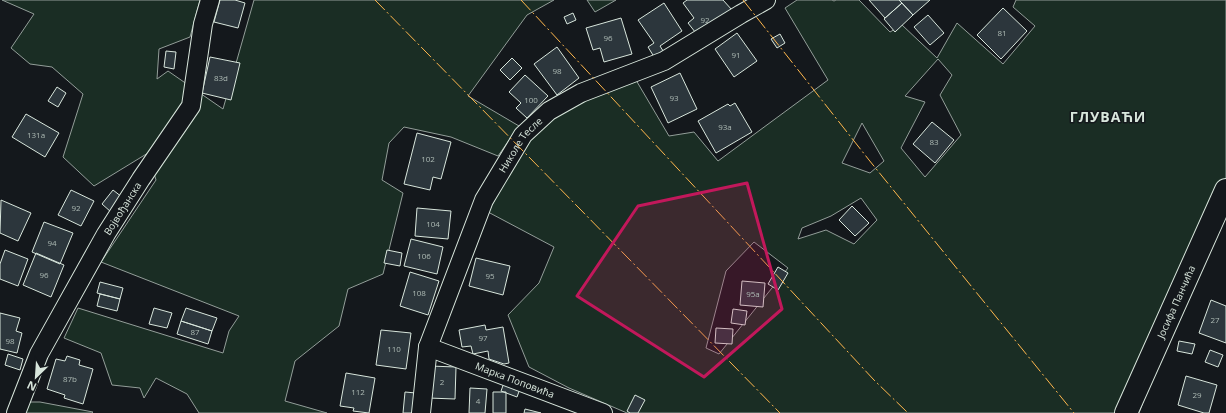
<svg xmlns="http://www.w3.org/2000/svg" width="1226" height="413" font-family="'Open Sans',sans-serif">
  <rect width="100%" height="100%" fill="#14181c"/>
  <path fill="#1a2d24" stroke="#939e99" fill-rule="evenodd" d="M 2,0 L 200,0 L 190,37 L 159,49 L 157,79 L 168,71 L 223,109 L 254,0 L 554,0 L 527,15 L 468,96 L 519,126 L 498,156 L 451,137 L 404,127 L 389,143 L 382,180 L 403,193 L 383,274 L 348,289 L 339,326 L 295,361 L 285,401 L 327,413 L 199,413 L 187,394 L 156,378 L 144,398 L 140,388 L 112,385 L 101,353 L 64,338 L 78,308 L 223,353 L 229,331 L 239,316 L 101,262 L 156,180 L 148,153 L 94,186 L 63,157 L 83,94 L 52,67 L 30,64 L 11,48 L 34,14 Z
    M 587,0 L 616,0 L 595,12 Z
    M 797,0 L 832,0 L 834,1 L 836,0 L 859,0 L 890,32 L 902,25 L 937,58 L 957,23 L 1003,64 L 1035,26 L 1013,7 L 1016,0 L 1226,0 L 1226,178 L 1139,413 L 627,413 L 569,388 L 529,367 L 508,315 L 539,283 L 554,247 L 488,212 L 531,135 L 562,111 L 633,75 L 669,136 L 694,132 L 718,161 L 828,80 L 785,8 ZM 938,59 L 952,75 L 940,95 L 961,135 L 925,177 L 901,148 L 925,102 L 905,96 ZM 862,123 L 884,161 L 870,173 L 842,163 ZM 861,198 L 877,220 L 854,244 L 826,230 L 798,239 L 802,228 L 831,216 ZM 754,242 L 788,268 L 719,354 L 706,348 L 726,271 Z
    M 27,402 L 40,402 L 93,412 L 92,413 L 24,413 Z"/>
  <path fill="#2c363c" stroke="#d8e6dc" d="M 220,0 L 235,0 L 245,3 L 238,28 L 214,22 Z
    M 687,0 L 723,0 L 732,10 L 699,37 L 688,23 L 694,18 L 683,3 Z
    M 869,0 L 899,0 L 902,3 L 885,18 Z
    M 899,0 L 930,0 L 913,15 Z
    M 664,3 L 682,31 L 660,46 L 665,54 L 656,60 L 648,47 L 654,43 L 638,20 Z
    M 902,3 L 913,15 L 895,32 L 884,19 Z
    M 1003,8 L 1027,31 L 1001,59 L 977,35 Z
    M 573,13 L 576,20 L 567,24 L 564,17 Z
    M 928,15 L 944,33 L 930,45 L 914,27 Z
    M 621,18 L 632,54 L 604,62 L 600,48 L 593,50 L 586,28 Z
    M 737,33 L 757,61 L 734,77 L 715,49 Z
    M 780,34 L 785,43 L 777,48 L 771,39 Z
    M 557,47 L 579,78 L 557,95 L 534,64 Z
    M 166,51 L 176,52 L 174,69 L 164,67 Z
    M 210,57 L 240,63 L 231,100 L 202,93 Z
    M 512,58 L 522,68 L 510,80 L 500,70 Z
    M 680,73 L 697,109 L 668,123 L 651,87 Z
    M 525,75 L 548,96 L 527,118 L 516,108 L 521,103 L 509,92 Z
    M 57,87 L 66,93 L 58,107 L 48,101 Z
    M 735,103 L 752,132 L 716,153 L 698,121 L 728,104 L 730,106 Z
    M 26,114 L 59,133 L 45,157 L 12,137 Z
    M 932,122 L 954,140 L 935,163 L 913,144 Z
    M 417,133 L 451,142 L 441,179 L 433,177 L 430,190 L 404,184 Z
    M 71,190 L 94,201 L 81,226 L 58,215 Z
    M 113,190 L 122,197 L 111,212 L 102,204 Z
    M 1,200 L 31,213 L 18,241 L 0,233 Z
    M 852,206 L 869,223 L 855,236 L 839,220 Z
    M 417,208 L 451,211 L 448,239 L 415,236 Z
    M 44,222 L 73,233 L 60,264 L 32,252 Z
    M 411,239 L 443,247 L 437,274 L 404,266 Z
    M 5,250 L 28,259 L 18,286 L 0,279 L 0,264 Z
    M 387,250 L 402,253 L 400,266 L 384,263 Z
    M 36,253 L 64,265 L 51,297 L 23,285 Z
    M 476,258 L 510,266 L 503,295 L 469,286 Z
    M 778,267 L 788,273 L 778,290 L 768,284 Z
    M 410,272 L 439,281 L 428,315 L 400,306 Z
    M 742,281 L 765,283 L 763,307 L 740,305 Z
    M 100,282 L 123,288 L 120,299 L 97,293 Z
    M 100,294 L 120,299 L 117,311 L 97,306 Z
    M 1211,300 L 1226,306 L 1226,343 L 1199,333 Z
    M 154,308 L 172,313 L 167,328 L 149,324 Z
    M 186,308 L 217,318 L 212,331 L 181,321 Z
    M 733,309 L 747,311 L 745,325 L 731,323 Z
    M 0,313 L 20,318 L 16,331 L 22,333 L 17,353 L 0,349 Z
    M 181,321 L 212,331 L 208,344 L 177,334 Z
    M 485,325 L 486,330 L 503,327 L 509,363 L 504,364 L 489,359 L 488,351 L 473,354 L 471,346 L 462,347 L 459,330 Z
    M 716,328 L 733,329 L 732,344 L 715,343 Z
    M 381,330 L 411,333 L 406,369 L 376,365 Z
    M 1179,341 L 1195,344 L 1192,354 L 1177,351 Z
    M 1210,350 L 1223,355 L 1218,367 L 1205,362 Z
    M 8,354 L 23,359 L 20,370 L 5,365 Z
    M 67,356 L 80,360 L 79,365 L 93,369 L 83,404 L 64,398 L 65,395 L 47,389 L 56,359 L 65,361 Z
    M 430,366 L 456,367 L 455,399 L 428,398 Z
    M 346,373 L 375,378 L 369,413 L 353,411 L 354,408 L 340,406 Z
    M 1186,376 L 1217,385 L 1209,413 L 1204,413 L 1178,405 Z
    M 505,380 L 521,386 L 517,397 L 501,391 Z
    M 470,388 L 487,389 L 485,413 L 469,413 Z
    M 405,392 L 416,393 L 414,413 L 403,413 Z
    M 493,392 L 506,392 L 506,413 L 493,413 Z
    M 635,395 L 645,400 L 638,413 L 630,413 L 627,411 Z
    M 525,409 L 541,413 L 524,413 Z"/>
  <g fill="none" stroke-linecap="round" stroke-linejoin="round">
    <g stroke="#d8e6dc" stroke-width="20">
      <g id="minor">
        <path id="s1" d="M 428,347 L 603,413"/>
        <path id="s2" d="M 16,413 L 39,354 L 106,234 L 141,179 L 191,106 L 203,24 L 210,0"/>
        <path id="s3" d="M 421,413 L 428,347 L 484,200 L 523,135 L 549,111 L 581,93 L 664,61 L 741,14 L 766,0"/>
      </g>
    </g>
    <g stroke="#d8e6dc" stroke-width="24">
      <g id="tertiary">
        <path id="s4" d="M 1126,413 L 1226,190"/>
      </g>
    </g>
    <use href="#minor" stroke="#14181c" stroke-width="18"/>
    <use href="#tertiary" stroke="#14181c" stroke-width="22"/>
    <path stroke="#ffb74d" stroke-width="1" stroke-dasharray="14 3 2 3" stroke-linecap="butt" d="M 375,0 L 780,413
      M 521,0 L 874,380 L 908,413
      M 743,0 L 869,160 L 1074,413"/>
  </g>
  <path fill="#c2185b" fill-opacity="0.2" stroke="#c2185b" stroke-width="3" stroke-linejoin="round" d="M 747,183 L 782,309 L 704,377 L 577,296 L 638,206 Z"/>
  <g text-anchor="middle" stroke-width="3" stroke-linejoin="round" paint-order="stroke">
    <g font-size="8" fill="#adbab4">
      <text x="705" y="23">92</text>
      <text x="1002" y="36">81</text>
      <text x="608" y="41">96</text>
      <text x="736" y="58">91</text>
      <text x="557" y="74">98</text>
      <text x="221" y="81">83d</text>
      <text x="674" y="101">93</text>
      <text x="531" y="103">100</text>
      <text x="725" y="130">93a</text>
      <text x="36" y="138">131a</text>
      <text x="934" y="145">83</text>
      <text x="428" y="162">102</text>
      <text x="76" y="211">92</text>
      <text x="433" y="227">104</text>
      <text x="52" y="246">94</text>
      <text x="424" y="259">106</text>
      <text x="44" y="278">96</text>
      <text x="490" y="279">95</text>
      <text x="419" y="296">108</text>
      <text x="753" y="297">95a</text>
      <text x="1215" y="323">27</text>
      <text x="195" y="335">87</text>
      <text x="483" y="341">97</text>
      <text x="10" y="344">98</text>
      <text x="394" y="352">110</text>
      <text x="70" y="382">87b</text>
      <text x="442" y="385">2</text>
      <text x="358" y="395">112</text>
      <text x="1197" y="398">29</text>
      <text x="478" y="404">4</text>
    </g>
    <g font-size="10" fill="#d8e6dc" stroke="#14181c">
      <text dy="4" stroke="none"><textPath href="#s3" startOffset="290">Николе Тесле</textPath></text>
      <text dy="4" stroke="none"><textPath href="#s2" startOffset="231">Војвођанска</textPath></text>
      <text dy="4" stroke="none"><textPath href="#s4" startOffset="122">Јосифа Панчића</textPath></text>
      <text dy="4" stroke="none"><textPath href="#s1" startOffset="93">Марка Поповића</textPath></text>
    </g>
    <g font-size="14" font-weight="bold" letter-spacing="1" fill="#d8e6dc" stroke="#14181c">
      <text x="1108" y="122">ГЛУВАЋИ</text>
    </g>
  </g>
  <g transform="translate(36 377) rotate(205)" stroke="#14181c" stroke-width="3" paint-order="stroke">
  <path d="M0-3L7 15L0 10L-7 15Z" fill="#d8e6dc"/>
  <text y="-6" font-size="11" font-weight="bold" text-anchor="middle" fill="#d8e6dc">N</text>
  </g>
</svg>
